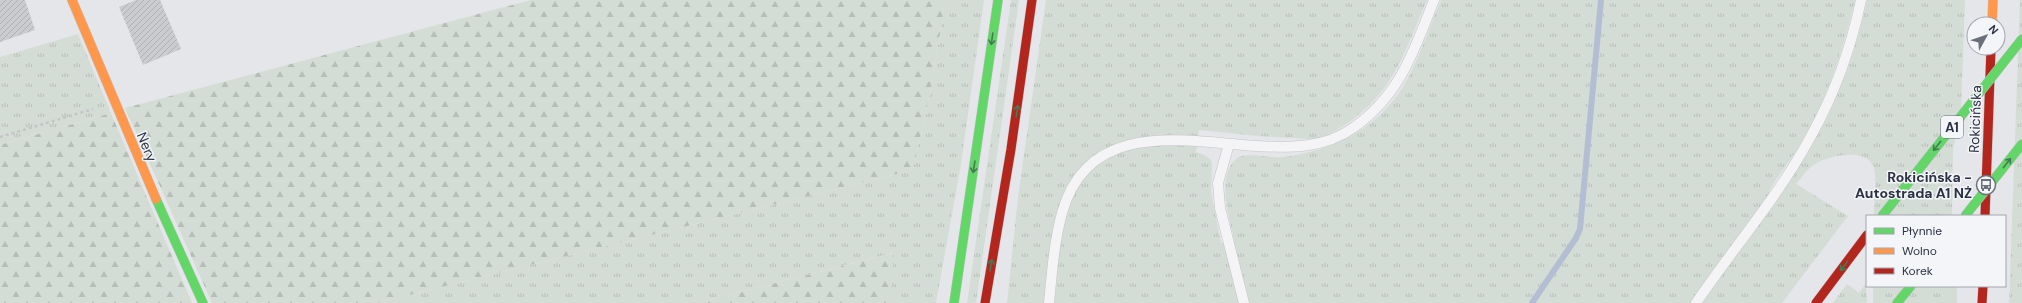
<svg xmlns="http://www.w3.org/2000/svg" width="2022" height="303" font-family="'DM Sans',sans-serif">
  <defs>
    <pattern id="grass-tufts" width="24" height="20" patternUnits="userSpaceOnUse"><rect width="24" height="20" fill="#d4ddd5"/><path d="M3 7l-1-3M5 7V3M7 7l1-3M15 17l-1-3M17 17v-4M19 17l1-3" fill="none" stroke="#b6beb8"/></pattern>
    <pattern id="forest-firs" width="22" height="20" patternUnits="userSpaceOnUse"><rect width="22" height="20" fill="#d4ddd5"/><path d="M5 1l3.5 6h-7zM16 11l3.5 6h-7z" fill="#b6beb8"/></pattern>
    <pattern id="building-hatch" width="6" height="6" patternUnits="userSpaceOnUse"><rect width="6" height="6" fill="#cbccd0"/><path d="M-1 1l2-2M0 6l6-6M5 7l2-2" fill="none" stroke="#aeb0b4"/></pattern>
  </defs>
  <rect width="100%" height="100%" fill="#e5e6e9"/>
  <path fill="url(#grass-tufts)" d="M 945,0 L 984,0 L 961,164 L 936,303 L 890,303 L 893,253 L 697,303 L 377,303 L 913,170 L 933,79 Z
    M 1011,0 L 1019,0 L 976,303 L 967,303 Z
    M 1046,0 L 1427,0 C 1407,46 1395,89 1352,120 C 1342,127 1330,135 1317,138 C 1310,140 1301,138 1293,138 C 1261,137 1230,133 1199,130 L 1196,152 C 1202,154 1210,156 1212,163 L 1211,192 L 1221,243 L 1234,240 C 1229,216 1216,178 1236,159 C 1244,151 1272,159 1283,157 C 1335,151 1383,126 1408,78 C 1421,53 1430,26 1441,0 L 1855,0 C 1843,52 1826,102 1798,148 C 1788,163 1778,176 1769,191 L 1777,197 C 1791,176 1806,155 1819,132 C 1842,91 1857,46 1867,0 L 1965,0 L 1961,111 L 1953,150 L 1952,216 L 1874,216 C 1874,204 1878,173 1872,164 C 1863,148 1827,156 1815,164 C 1807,169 1802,177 1796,184 L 1848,216 L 1782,303 L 1007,303 L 1018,197 Z
    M 2020,0 L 2022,0 L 2022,303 L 2009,303 Z
    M 78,34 L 111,113 L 0,145 L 0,57 Z
    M 1866,283 L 1867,303 L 1833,303 L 1847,284 L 1859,293 Z
    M 1873,286 L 1957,286 L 1957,303 L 1873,303 Z"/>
  <path fill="url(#forest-firs)" d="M 531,0 L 945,0 L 933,79 L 913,170 L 377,303 L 212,303 L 125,108 Z
    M 111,113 L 192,303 L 0,303 L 0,145 Z
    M 894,253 L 890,303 L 697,303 Z"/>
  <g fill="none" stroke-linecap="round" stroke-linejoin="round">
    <path stroke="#b4bed3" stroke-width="6" d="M 1532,303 L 1576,238 L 1580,229 L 1601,0"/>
  </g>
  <path fill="url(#building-hatch)" d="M 0,0 L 25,0 L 35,30 L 0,42 Z
    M 136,0 L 160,0 L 181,49 L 143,65 L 119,7 Z"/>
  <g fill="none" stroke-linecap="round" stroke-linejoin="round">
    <g stroke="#c3c4c7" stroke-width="11">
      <path id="lane" d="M 1229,144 L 1218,183 L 1220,208 L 1244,303
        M 1049,303 C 1052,273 1054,242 1062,213 C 1088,119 1183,141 1257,146 C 1291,148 1325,148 1353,128 C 1400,95 1414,51 1434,0
        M 1696,303 C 1734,247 1779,196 1811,136 C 1835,93 1851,48 1861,0"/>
    </g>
    <g stroke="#c3c4c7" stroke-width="10">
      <path id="fast" d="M 156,199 L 203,303
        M 954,303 L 998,0
        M 1897,303 L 1911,286"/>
    </g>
    <g stroke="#c3c4c7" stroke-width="10">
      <path id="slow" d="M 72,0 L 156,199
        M 1992,24 L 1993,0"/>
    </g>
    <g stroke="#c3c4c7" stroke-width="10">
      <path id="jam" d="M 1985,216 L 1991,48
        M 985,303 L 1011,149 L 1032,0
        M 1816,303 L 1867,235
        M 1982,303 L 1983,286"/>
    </g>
    <path stroke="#c4c4c9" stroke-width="2.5" stroke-dasharray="3 3" stroke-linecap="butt" d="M 0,137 L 93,109"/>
    <use href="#lane" stroke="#f4f4f6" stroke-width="10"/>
    <use href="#fast" stroke="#63d668" stroke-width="9"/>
    <use href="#slow" stroke="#ff974d" stroke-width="9"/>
    <use href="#jam" stroke="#b3261e" stroke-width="9"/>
    <g stroke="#b7b9be" stroke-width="10" stroke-linecap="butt">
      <path id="fast-bridge" d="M 1882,216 L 2022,39
        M 1965,216 L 2022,144"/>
    </g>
    <use href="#fast-bridge" stroke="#63d668" stroke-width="9"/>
  </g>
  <defs><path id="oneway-shaft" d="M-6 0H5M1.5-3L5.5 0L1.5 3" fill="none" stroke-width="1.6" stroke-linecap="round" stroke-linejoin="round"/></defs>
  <g stroke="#447b54">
    <use href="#oneway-shaft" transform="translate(992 39) rotate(98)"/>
    <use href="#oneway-shaft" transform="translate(1017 111) rotate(-82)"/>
    <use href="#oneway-shaft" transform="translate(1937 146) rotate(128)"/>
    <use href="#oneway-shaft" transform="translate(2007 163) rotate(-52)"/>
    <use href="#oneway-shaft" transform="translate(974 167) rotate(99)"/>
    <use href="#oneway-shaft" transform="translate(991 265) rotate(-80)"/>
    <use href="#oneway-shaft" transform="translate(1844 266) rotate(127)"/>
  </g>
  <defs>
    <g id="bus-ring" transform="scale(1)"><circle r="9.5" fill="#f3f5f8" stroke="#6c707d" stroke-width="1.5"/><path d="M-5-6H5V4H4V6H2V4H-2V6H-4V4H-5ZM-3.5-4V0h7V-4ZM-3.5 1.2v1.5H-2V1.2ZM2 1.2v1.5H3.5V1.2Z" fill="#6c707d"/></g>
  </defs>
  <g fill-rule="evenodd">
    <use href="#bus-ring" x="1986" y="185"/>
  </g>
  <g text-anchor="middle" stroke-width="3" stroke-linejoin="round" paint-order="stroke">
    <rect fill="#f3f5f8" stroke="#676b79" stroke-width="1" x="1941" y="116" width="22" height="22" rx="3"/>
    <g font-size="13" font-weight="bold" fill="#2b3043">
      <text x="1952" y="132">A1</text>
    </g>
    <g font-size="14" fill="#2b3043" stroke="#f3f5f8">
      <text transform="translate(1975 119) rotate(-88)" y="5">Rokicińska</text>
      <text transform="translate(147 147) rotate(67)" y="5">Nery</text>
    </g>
    <g font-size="14" font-weight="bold" fill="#2b3043" stroke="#f3f5f8" text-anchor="end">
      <text x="1972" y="182">Rokicińska -<tspan x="1972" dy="16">Autostrada A1 NŻ</tspan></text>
    </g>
  </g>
  <rect x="1866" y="215" width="140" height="72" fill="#f3f5f8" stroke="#a3a6b0"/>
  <rect x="1874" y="228" width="20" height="6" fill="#63d668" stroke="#a3a6b0"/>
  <text x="1902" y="235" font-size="12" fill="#2b3043">Płynnie</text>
  <rect x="1874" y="248" width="20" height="6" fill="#ff974d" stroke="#a3a6b0"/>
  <text x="1902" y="255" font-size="12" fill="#2b3043">Wolno</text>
  <rect x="1874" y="268" width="20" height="6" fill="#b3261e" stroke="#a3a6b0"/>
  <text x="1902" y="275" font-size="12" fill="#2b3043">Korek</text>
  <g transform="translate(1986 36) rotate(50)"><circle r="19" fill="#f3f5f8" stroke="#a3a6b0"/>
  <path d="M0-3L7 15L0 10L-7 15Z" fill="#6c707d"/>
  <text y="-6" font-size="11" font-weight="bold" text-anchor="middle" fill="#2b3043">N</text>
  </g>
</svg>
